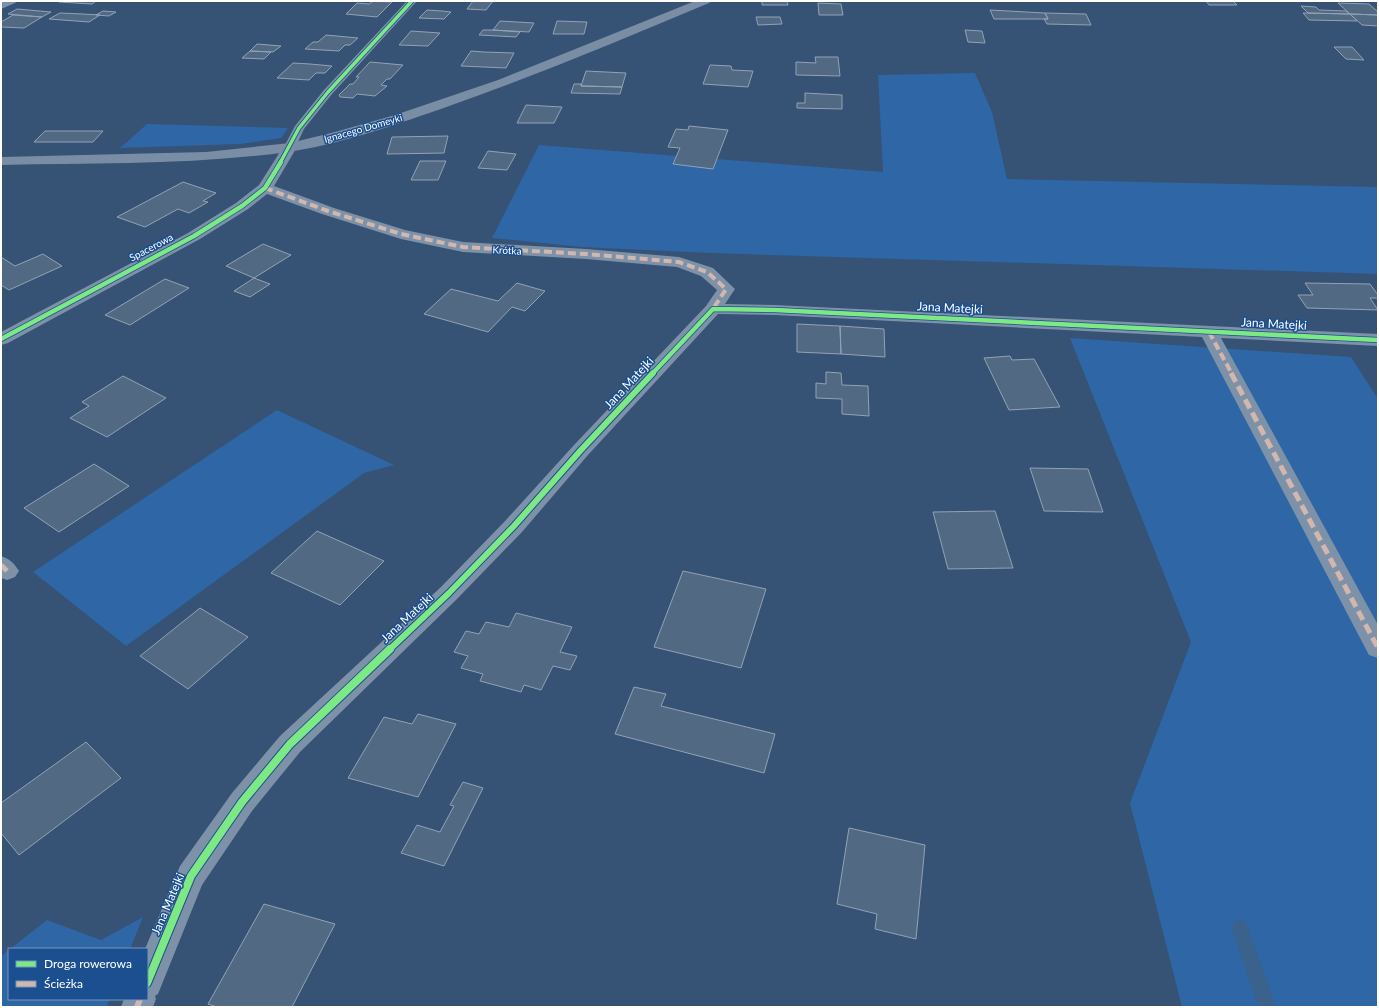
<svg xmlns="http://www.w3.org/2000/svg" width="1379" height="1008" font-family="Lato,sans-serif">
  <rect width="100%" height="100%" fill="#365274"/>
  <path fill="#2f66a5" d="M 975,73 L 992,112 L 1007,179 L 1378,187 L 1378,274 L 710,253 L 582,247 L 492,238 L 539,145 L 883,172 L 878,75 Z
    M 147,124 L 288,128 L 281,138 L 241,144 L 120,148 Z
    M 1070,338 L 1351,357 L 1378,399 L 1378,1007 L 1182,1007 L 1130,803 L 1191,642 Z
    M 277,410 L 394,465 L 364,473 L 126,646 L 33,572 Z
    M 143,917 L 130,949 L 10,949 L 47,920 L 101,940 Z
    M 9,950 L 9,999 L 110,999 L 106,1007 L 1,1007 L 1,956 Z"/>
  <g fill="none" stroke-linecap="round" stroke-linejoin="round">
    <path fill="#3b618d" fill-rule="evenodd" d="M 1240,920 L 1246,922 L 1248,928 L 1276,1007 L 1258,1007 L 1232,928 L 1234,922 Z"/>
  </g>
  <path fill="#526984" stroke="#92a2b6" d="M 61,1 L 96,1 L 92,4 L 59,2 Z
    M 373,1 L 392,2 L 377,17 L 346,14 L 357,3 L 369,4 Z
    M 473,1 L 493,1 L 486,10 L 467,9 Z
    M 762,1 L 787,1 L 788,5 L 762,5 Z
    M 1206,1 L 1233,1 L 1237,5 L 1209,5 Z
    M 818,3 L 841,4 L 843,15 L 819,15 Z
    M 1338,3 L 1369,4 L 1378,12 L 1378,15 L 1350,14 Z
    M 1301,6 L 1316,7 L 1319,10 L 1346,11 L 1350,14 L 1308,13 Z
    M 17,9 L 51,12 L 42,17 L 8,14 Z
    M 427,10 L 442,11 L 451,12 L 444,19 L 419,18 Z
    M 990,10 L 1045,13 L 1048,19 L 994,19 Z
    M 103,11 L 116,12 L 109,16 L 96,15 Z
    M 60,13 L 83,14 L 100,15 L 89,22 L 49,19 Z
    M 1045,13 L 1086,14 L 1091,25 L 1047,24 L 1044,19 L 1048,19 Z
    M 1303,13 L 1350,14 L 1357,21 L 1309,20 Z
    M 1350,14 L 1378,15 L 1378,26 L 1362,25 Z
    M 13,15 L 42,17 L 24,28 L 1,27 L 1,22 Z
    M 756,17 L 780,17 L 782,24 L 758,25 Z
    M 500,21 L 534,23 L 529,32 L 493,30 Z
    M 557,21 L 587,22 L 584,34 L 553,34 Z
    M 483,30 L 493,30 L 520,32 L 516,37 L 479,35 Z
    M 965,30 L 982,31 L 985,43 L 968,42 Z
    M 411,31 L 440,33 L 428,46 L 399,45 Z
    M 326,35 L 358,38 L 350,45 L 345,45 L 339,51 L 305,49 L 313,42 L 318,42 Z
    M 257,44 L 281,46 L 273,52 L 250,51 Z
    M 1334,47 L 1352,47 L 1364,60 L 1346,59 Z
    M 250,51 L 271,52 L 264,59 L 242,58 Z
    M 471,51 L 484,52 L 514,53 L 506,68 L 461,66 Z
    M 815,57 L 838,57 L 840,76 L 796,75 L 796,62 L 816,63 Z
    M 370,62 L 403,65 L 390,79 L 387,79 L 381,85 L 387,86 L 375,96 L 357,94 L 353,98 L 340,97 L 339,95 L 350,84 L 353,84 L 359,77 L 356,77 Z
    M 293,63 L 310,64 L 332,66 L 325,73 L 316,73 L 309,80 L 277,78 Z
    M 710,65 L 731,66 L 732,70 L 753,71 L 748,87 L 703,84 Z
    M 586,71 L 626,73 L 622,87 L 581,86 Z
    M 574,84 L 581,84 L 581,86 L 622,87 L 620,94 L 571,93 Z
    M 805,93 L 842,95 L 842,109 L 797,108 L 797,103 L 805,103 Z
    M 526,105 L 562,107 L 554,123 L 517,123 Z
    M 689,126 L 728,130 L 713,169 L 673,164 L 680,148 L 668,147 L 676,129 L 688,130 Z
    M 45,131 L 103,131 L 93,142 L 34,142 Z
    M 448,136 L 444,153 L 387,154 L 392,137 Z
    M 488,151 L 516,154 L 507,170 L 478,168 Z
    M 420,161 L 446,161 L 438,180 L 411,180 Z
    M 183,182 L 216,193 L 203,201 L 208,202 L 189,213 L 178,209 L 145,227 L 117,217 Z
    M 263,244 L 291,255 L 254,278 L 226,266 Z
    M 43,254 L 62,266 L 9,290 L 1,285 L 1,257 L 15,266 Z
    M 254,278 L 270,284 L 250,297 L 234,291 Z
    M 165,279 L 189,288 L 130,325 L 105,315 Z
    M 517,283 L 545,291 L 525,311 L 512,307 L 488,332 L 424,314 L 451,289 L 498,301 Z
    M 1305,283 L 1370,284 L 1378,295 L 1378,298 L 1370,298 L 1378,310 L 1307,308 L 1298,295 L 1313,295 Z
    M 797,324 L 840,326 L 841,354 L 797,352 Z
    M 840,326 L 884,329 L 885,357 L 841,354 Z
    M 1010,356 L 1012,360 L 1034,359 L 1060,407 L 1009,410 L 984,358 Z
    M 826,372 L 841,373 L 842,385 L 868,386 L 869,416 L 842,414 L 842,399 L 816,398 L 816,383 L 826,384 Z
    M 123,376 L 166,398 L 107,437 L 70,418 L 89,406 L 82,402 Z
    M 94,464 L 129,486 L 59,532 L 24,508 Z
    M 1030,468 L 1088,469 L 1103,512 L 1044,511 Z
    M 995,511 L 1013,568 L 948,569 L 933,512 Z
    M 317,531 L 384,561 L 340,605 L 271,573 Z
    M 683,571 L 766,589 L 741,668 L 654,647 Z
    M 200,608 L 248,637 L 188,689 L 140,656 Z
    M 516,613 L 572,627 L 560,652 L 577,656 L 570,670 L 553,666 L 541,690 L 524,685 L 521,692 L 480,681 L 483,674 L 461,668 L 468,656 L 454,652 L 466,631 L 479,634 L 486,622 L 509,627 Z
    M 634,687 L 666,694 L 661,706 L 775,734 L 764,773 L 615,734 Z
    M 418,714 L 456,724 L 418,797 L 348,778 L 384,717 L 412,724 Z
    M 86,742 L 121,778 L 19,855 L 1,833 L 1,803 Z
    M 463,782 L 483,788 L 444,866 L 401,853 L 417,825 L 440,832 L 454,806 L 450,805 Z
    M 849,828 L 925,845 L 916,939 L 875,929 L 877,914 L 837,904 Z
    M 264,904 L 335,924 L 292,1007 L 217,1007 L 208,1004 Z"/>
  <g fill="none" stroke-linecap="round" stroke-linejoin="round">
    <path fill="#7d92a8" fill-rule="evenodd" d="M 407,1 L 417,1 L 332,94 L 304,129 L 294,150 L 286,150 L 284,147 L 295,126 L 324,90 Z"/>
    <path fill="#7d92a8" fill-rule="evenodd" d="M 17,1 L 15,3 L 1,9 L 1,2 Z
      M 290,143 L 295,144 L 297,147 L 274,186 L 334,208 L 405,230 L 463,242 L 586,249 L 679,257 L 713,268 L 735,289 L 725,304 L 775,305 L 1378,334 L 1378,346 L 1221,338 L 1378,625 L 1378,658 L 1369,655 L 1202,337 L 775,315 L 718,314 L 588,455 L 522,532 L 457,599 L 300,752 L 252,811 L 202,885 L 158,994 L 155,996 L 156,999 L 153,1007 L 121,1007 L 124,999 L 147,999 L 147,949 L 145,949 L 180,866 L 232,793 L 280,736 L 441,587 L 506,520 L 574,445 L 706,306 L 717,290 L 701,276 L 677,267 L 586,259 L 463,252 L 401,239 L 322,214 L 267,194 L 248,209 L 200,239 L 8,343 L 1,345 L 1,332 L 188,233 L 236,203 L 259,185 L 285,144 Z
      M 1,556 C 10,559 14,563 19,571 L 15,577 L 7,580 L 1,578 Z"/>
    <path fill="#798da4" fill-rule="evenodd" d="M 695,1 L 711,1 L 709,3 C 619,41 530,78 438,110 C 392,126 336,145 288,152 C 193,165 97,163 1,165 L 1,157 L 206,152 L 290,143 L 335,132 L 395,115 L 498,80 Z"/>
    <path stroke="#d1b7ad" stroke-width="4" stroke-dasharray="8 4" stroke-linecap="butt" d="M 265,188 L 328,211 L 401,234 L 463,247 L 586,254 L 679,262 L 707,272 L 726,289 L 713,309
      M 1209,332 L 1232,374"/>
    <path stroke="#d1b7ad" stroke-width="5" stroke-dasharray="10 5" stroke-linecap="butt" d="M 1231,373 L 1378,648
      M 1,565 L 7,571"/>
    <path stroke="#d1b7ad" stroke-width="6" stroke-dasharray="13 6" stroke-linecap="butt" d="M 137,1007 L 140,999"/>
    <g stroke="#1b4f8f" stroke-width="5">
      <path id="cycleway-far3" d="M 280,163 L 299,128 L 328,92 L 412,1"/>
    </g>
    <g stroke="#1b4f8f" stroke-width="6">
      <path id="cycleway-far2" d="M 1,339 L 194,236 L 242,206 L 265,188 L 281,162
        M 652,374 L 713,309 L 775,310 L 1378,340"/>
    </g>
    <g stroke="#1b4f8f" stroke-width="8">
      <path id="cycleway-far1" d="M 389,650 L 449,593 L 514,526 L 581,450 L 653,373"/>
    </g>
    <g stroke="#1b4f8f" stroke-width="10">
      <path id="cycleway" d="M 147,983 L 191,876 L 242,802 L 290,744 L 390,649"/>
    </g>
    <use href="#cycleway-far3" stroke="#7ce984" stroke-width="3.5"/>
    <use href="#cycleway-far2" stroke="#7ce984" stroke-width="4.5"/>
    <use href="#cycleway-far1" stroke="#7ce984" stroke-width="6"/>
    <use href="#cycleway" stroke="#7ce984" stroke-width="8"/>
  </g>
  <g text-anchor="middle" stroke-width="3" stroke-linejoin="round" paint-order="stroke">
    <g font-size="10" fill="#fff" stroke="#1b4f8f">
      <text transform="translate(363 128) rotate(-16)" y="4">Ignacego Domeyki</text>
      <text transform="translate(151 247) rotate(-28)" y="4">Spacerowa</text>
      <text transform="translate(507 250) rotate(3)" y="4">Krótka</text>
    </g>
    <g font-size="12" fill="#fff" stroke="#1b4f8f">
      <text transform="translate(950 308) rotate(3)" y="4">Jana Matejki</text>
      <text transform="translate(1274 324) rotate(3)" y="4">Jana Matejki</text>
      <text transform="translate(629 383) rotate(-47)" y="4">Jana Matejki</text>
      <text transform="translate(407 618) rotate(-43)" y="4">Jana Matejki</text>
      <text transform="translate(168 904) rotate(-67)" y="4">Jana Matejki</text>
    </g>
  </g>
  <rect width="1379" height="1008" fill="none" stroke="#ffffff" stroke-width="4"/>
  <rect x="8" y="948" width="140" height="52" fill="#1b4f8f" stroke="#7695bc"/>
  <rect x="16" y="961" width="20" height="6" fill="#7ce984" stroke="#7695bc"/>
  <text x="44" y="968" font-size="12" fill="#ffffff">Droga rowerowa</text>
  <rect x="16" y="981" width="20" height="6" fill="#d1b7ad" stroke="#7695bc"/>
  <text x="44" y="988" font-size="12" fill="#ffffff">Ścieżka</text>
</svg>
